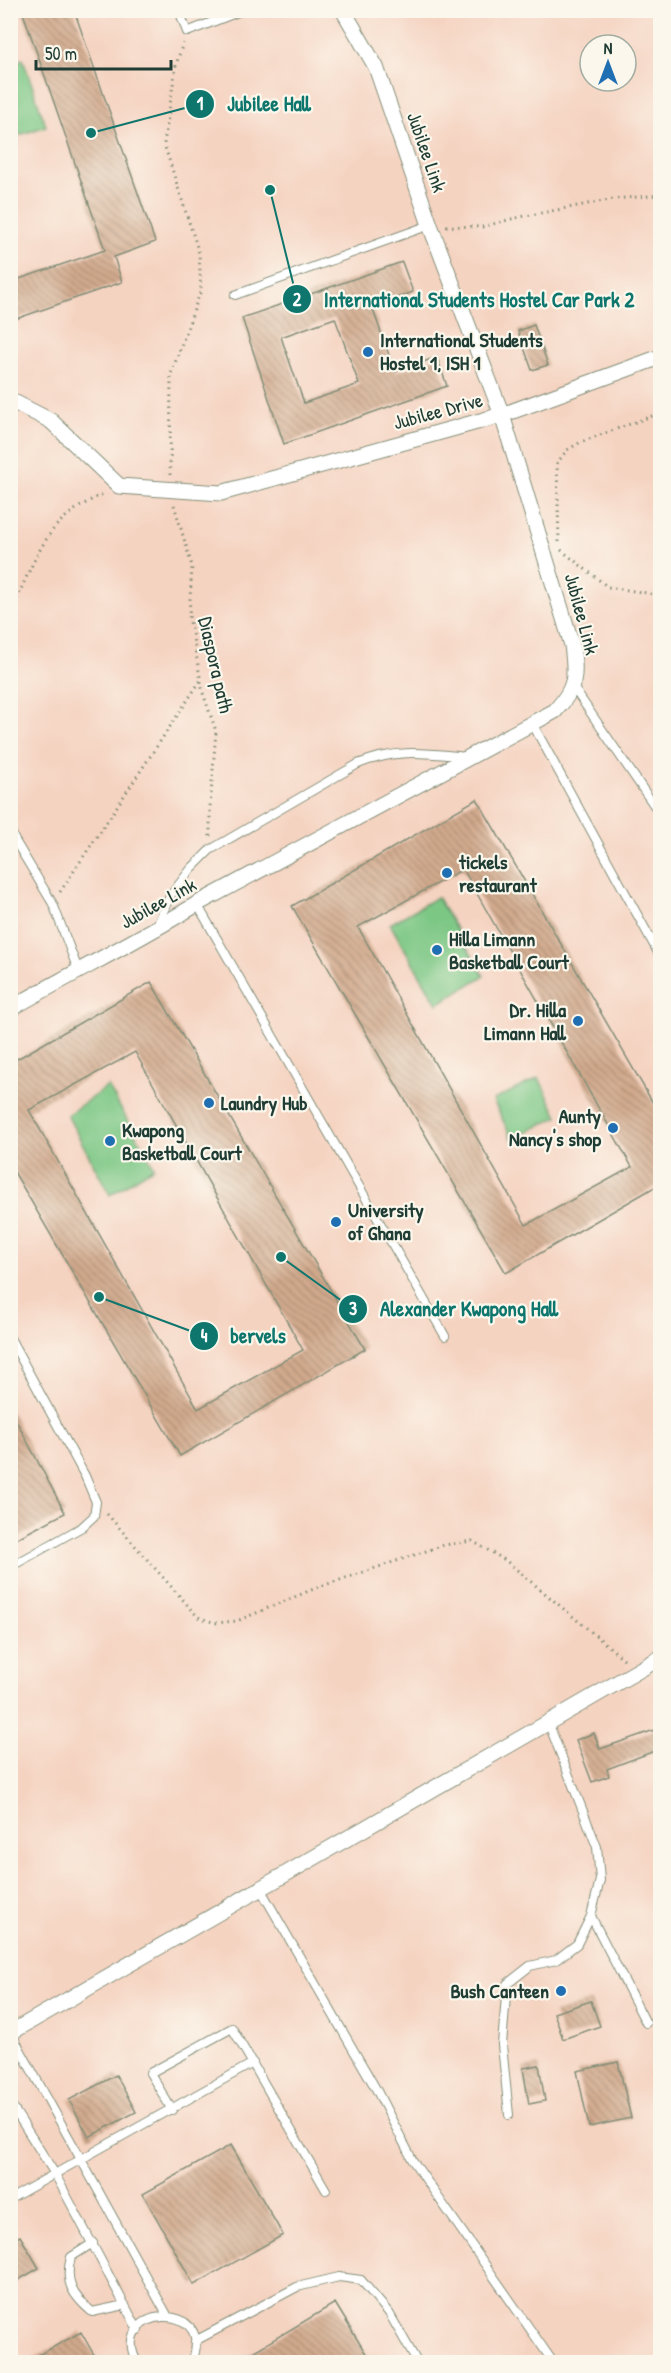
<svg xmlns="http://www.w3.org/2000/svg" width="671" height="2373" font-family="'Patrick Hand',sans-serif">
  <defs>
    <pattern id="building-back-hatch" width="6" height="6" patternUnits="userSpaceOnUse" patternTransform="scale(1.5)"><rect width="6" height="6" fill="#d2aa8d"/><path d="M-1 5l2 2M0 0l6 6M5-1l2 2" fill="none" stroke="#aa8c74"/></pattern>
  </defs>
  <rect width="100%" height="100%" fill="#fbf7ec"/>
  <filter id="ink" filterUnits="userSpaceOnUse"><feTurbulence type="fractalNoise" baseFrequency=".0167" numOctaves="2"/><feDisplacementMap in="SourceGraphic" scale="12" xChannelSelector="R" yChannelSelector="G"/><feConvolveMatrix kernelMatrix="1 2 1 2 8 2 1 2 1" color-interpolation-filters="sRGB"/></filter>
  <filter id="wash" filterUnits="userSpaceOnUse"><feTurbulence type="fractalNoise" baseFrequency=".008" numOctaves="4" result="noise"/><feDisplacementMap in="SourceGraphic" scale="24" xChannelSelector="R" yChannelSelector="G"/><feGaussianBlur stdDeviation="1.35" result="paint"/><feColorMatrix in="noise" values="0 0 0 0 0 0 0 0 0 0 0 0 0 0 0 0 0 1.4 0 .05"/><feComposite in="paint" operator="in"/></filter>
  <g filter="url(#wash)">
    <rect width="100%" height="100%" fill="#eadfbb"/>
    <path fill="#f5d3c1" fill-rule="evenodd" d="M 11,11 L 660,11 L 660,2362 L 11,2362 ZM 590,45 L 626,45 L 626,81 L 590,81 Z"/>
    <path fill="#7dc785" stroke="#4e825c" stroke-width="1.5" d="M 23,59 L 46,126 L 11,138 L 11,63 Z
      M 437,897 L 484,976 L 437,1004 L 390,924 Z
      M 539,1078 L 558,1117 L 512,1139 L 493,1100 Z
      M 108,1086 L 154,1167 L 110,1195 L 67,1115 Z"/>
    <g id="blocks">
      <path fill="url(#building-back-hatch)" fill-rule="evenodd" d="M 22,10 L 74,10 L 155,242 L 114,257 L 122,282 L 10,321 L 10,282 L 105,250 Z
        M 402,262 L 413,292 L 372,307 L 395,372 L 437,357 L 447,386 L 284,444 L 242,318 ZM 335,318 L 359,384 L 304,403 L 281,337 Z
        M 534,325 L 548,365 L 532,370 L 518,331 Z
        M 477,799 L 660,1115 L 660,1184 L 506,1273 L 292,906 ZM 463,869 L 632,1167 L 526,1225 L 358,927 Z
        M 151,982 L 365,1349 L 180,1456 L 10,1165 L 10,1063 ZM 135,1052 L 303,1350 L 198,1409 L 29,1110 Z
        M 10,1409 L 65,1513 L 10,1542 Z
        M 660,1728 L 660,1749 L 607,1769 L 609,1776 L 592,1782 L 576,1740 L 594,1733 L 600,1749 Z
        M 591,2001 L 600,2026 L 563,2039 L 554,2013 Z
        M 618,2062 L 631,2118 L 589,2127 L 577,2071 Z
        M 539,2065 L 545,2101 L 529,2104 L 523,2068 Z
        M 116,2075 L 136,2112 L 89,2137 L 69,2100 Z
        M 231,2145 L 283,2235 L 194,2285 L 143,2194 Z
        M 20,2236 L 39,2268 L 10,2285 L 10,2241 Z
        M 335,2303 L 371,2362 L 236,2362 Z
        M 81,2332 L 98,2362 L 26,2362 Z"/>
    </g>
  </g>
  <g filter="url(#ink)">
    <use href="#blocks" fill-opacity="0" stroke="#848e78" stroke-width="1.5"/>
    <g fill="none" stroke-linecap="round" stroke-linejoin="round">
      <g stroke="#848e78" stroke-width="10">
        <path id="lane" d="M 179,10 L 187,32 L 243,10
          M 235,295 L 430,225
          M 573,687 L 660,814
          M 532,723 L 660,956
          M 10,827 L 14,839 L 53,904 L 78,970
          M 197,904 L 445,1336
          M 157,926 L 170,896 L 191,869 L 210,850 L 358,764 C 397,748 425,753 466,757
          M 10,1338 L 85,1476 L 96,1502 L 94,1516 L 82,1527 L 10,1567
          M 261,1890 L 376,2089 L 413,2161 L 553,2362
          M 591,1916 L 646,2023
          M 11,2033 L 167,2315
          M 10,2103 L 55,2174 L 138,2330
          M 172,2110 L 150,2073 L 232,2028 L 326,2190
          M 509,2115 L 502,2045 L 507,1984 L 530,1966 L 556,1960 L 577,1944 L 591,1916 L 600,1880 L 597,1847 L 548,1722
          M 10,2199 L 253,2063
          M 93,2243 L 71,2257 C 64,2283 73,2296 92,2312 L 125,2305
          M 195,2341 L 297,2287 L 339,2277 L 361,2280 L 389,2313 L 417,2362
          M 137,2362 C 107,2307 217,2297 192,2362"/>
      </g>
      <g stroke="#848e78" stroke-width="17">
        <path id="street" d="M 10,400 L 51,421 L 119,486 L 221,493 L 502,415 L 660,357
          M 10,1009 C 72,973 136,942 197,904 L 555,711 C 577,687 576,676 572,645 L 502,415 L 430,225 L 376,67 L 343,10
          M 10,2033 L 660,1658"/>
      </g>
      <path stroke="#848e78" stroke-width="3" stroke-dasharray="1.5 4.5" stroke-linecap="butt" d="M 446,226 L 482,227 L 515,218 L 614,199 L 660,195
        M 170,475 L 171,374 L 201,290 L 199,253 L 164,144 L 176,65 L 183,43
        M 174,505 L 192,566 L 189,616 L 203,693 L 216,731 L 210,807 L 210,837
        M 559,542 L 557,463 L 567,450 L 581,442 L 660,413
        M 561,550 L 608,587 L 660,595
        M 10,616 C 20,591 36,552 52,531 C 65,514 86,502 105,493
        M 60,892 L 201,680
        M 107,1514 L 198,1617 L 215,1623 L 237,1621 L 316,1588 L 444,1545 L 472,1541 L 505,1560 L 625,1660"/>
      <use href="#lane" stroke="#fff" stroke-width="8"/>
      <use href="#street" stroke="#fff" stroke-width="15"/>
    </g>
  </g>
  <g fill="#1f6fb2" stroke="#fbf7ec" stroke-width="2">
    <circle cx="368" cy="352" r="6"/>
    <circle cx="447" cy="873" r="6"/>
    <circle cx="437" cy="950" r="6"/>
    <circle cx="578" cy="1021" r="6"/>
    <circle cx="209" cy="1103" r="6"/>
    <circle cx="613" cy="1128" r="6"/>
    <circle cx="110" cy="1141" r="6"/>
    <circle cx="336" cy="1222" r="6"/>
    <circle cx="561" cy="1991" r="6"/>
  </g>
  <g text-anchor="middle" stroke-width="4.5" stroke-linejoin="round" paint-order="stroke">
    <g font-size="20" fill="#1f3d34" stroke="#fbf7ec">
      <text transform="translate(427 152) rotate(71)" y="7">Jubilee Link</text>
      <text transform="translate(438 411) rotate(-15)" y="7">Jubilee Drive</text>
      <text transform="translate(582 614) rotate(75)" y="7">Jubilee Link</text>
      <text transform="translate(216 665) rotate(77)" y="7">Diaspora path</text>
      <text transform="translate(158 903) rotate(-29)" y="7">Jubilee Link</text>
    </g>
    <g font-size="20" font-weight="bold" fill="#1f3d34" stroke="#fbf7ec" text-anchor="start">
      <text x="380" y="347">International Students<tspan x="380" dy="23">Hostel 1, ISH 1</tspan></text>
      <text x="459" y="869">tickels<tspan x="459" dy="23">restaurant</tspan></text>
      <text x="449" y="946">Hilla Limann<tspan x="449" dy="23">Basketball Court</tspan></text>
      <text x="566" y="1017" text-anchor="end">Dr. Hilla<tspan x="566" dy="23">Limann Hall</tspan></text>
      <text x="221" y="1110">Laundry Hub</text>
      <text x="601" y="1123" text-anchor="end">Aunty<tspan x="601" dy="23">Nancy's shop</tspan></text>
      <text x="122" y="1137">Kwapong<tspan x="122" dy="23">Basketball Court</tspan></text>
      <text x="348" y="1217">University<tspan x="348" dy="23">of Ghana</tspan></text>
      <text x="549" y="1998" text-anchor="end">Bush Canteen</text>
    </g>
  </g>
  <path fill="none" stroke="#0f766e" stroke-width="2" d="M91 133L200 104M270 190L297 299M281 1257L353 1309M99 1297L204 1336"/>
  <g fill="#0f766e" stroke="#fbf7ec" stroke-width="2">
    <circle cx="91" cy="133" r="6"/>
    <circle cx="270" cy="190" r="6"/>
    <circle cx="281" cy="1257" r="6"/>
    <circle cx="99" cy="1297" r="6"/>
    <circle cx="200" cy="104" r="15"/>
    <circle cx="297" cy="299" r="15"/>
    <circle cx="353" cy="1309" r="15"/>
    <circle cx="204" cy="1336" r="15"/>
  </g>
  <g font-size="18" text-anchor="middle" font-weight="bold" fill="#fff">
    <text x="200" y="110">1</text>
    <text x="297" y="306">2</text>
    <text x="353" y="1315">3</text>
    <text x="204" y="1342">4</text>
  </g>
  <g font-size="21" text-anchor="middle" font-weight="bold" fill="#0f766e" stroke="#fbf7ec" stroke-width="4.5" stroke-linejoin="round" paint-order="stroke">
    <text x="269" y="111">Jubilee Hall</text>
    <text x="479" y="307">International Students Hostel Car Park 2</text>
    <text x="469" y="1316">Alexander Kwapong Hall</text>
    <text x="258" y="1343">bervels</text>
  </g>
  <rect width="671" height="2373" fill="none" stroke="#fbf7ec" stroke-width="36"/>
  <g transform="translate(608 63)"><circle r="28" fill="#fbf7ec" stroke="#a3ada2" stroke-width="1.5"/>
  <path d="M0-4.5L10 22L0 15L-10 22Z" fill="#1f6fb2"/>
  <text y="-9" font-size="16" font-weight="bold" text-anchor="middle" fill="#1f3d34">N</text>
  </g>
  <path d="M36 60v9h135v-9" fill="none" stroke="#1f3d34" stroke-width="3"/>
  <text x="45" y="60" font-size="18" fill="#1f3d34" stroke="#fbf7ec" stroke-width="4.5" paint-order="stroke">50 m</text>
</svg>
